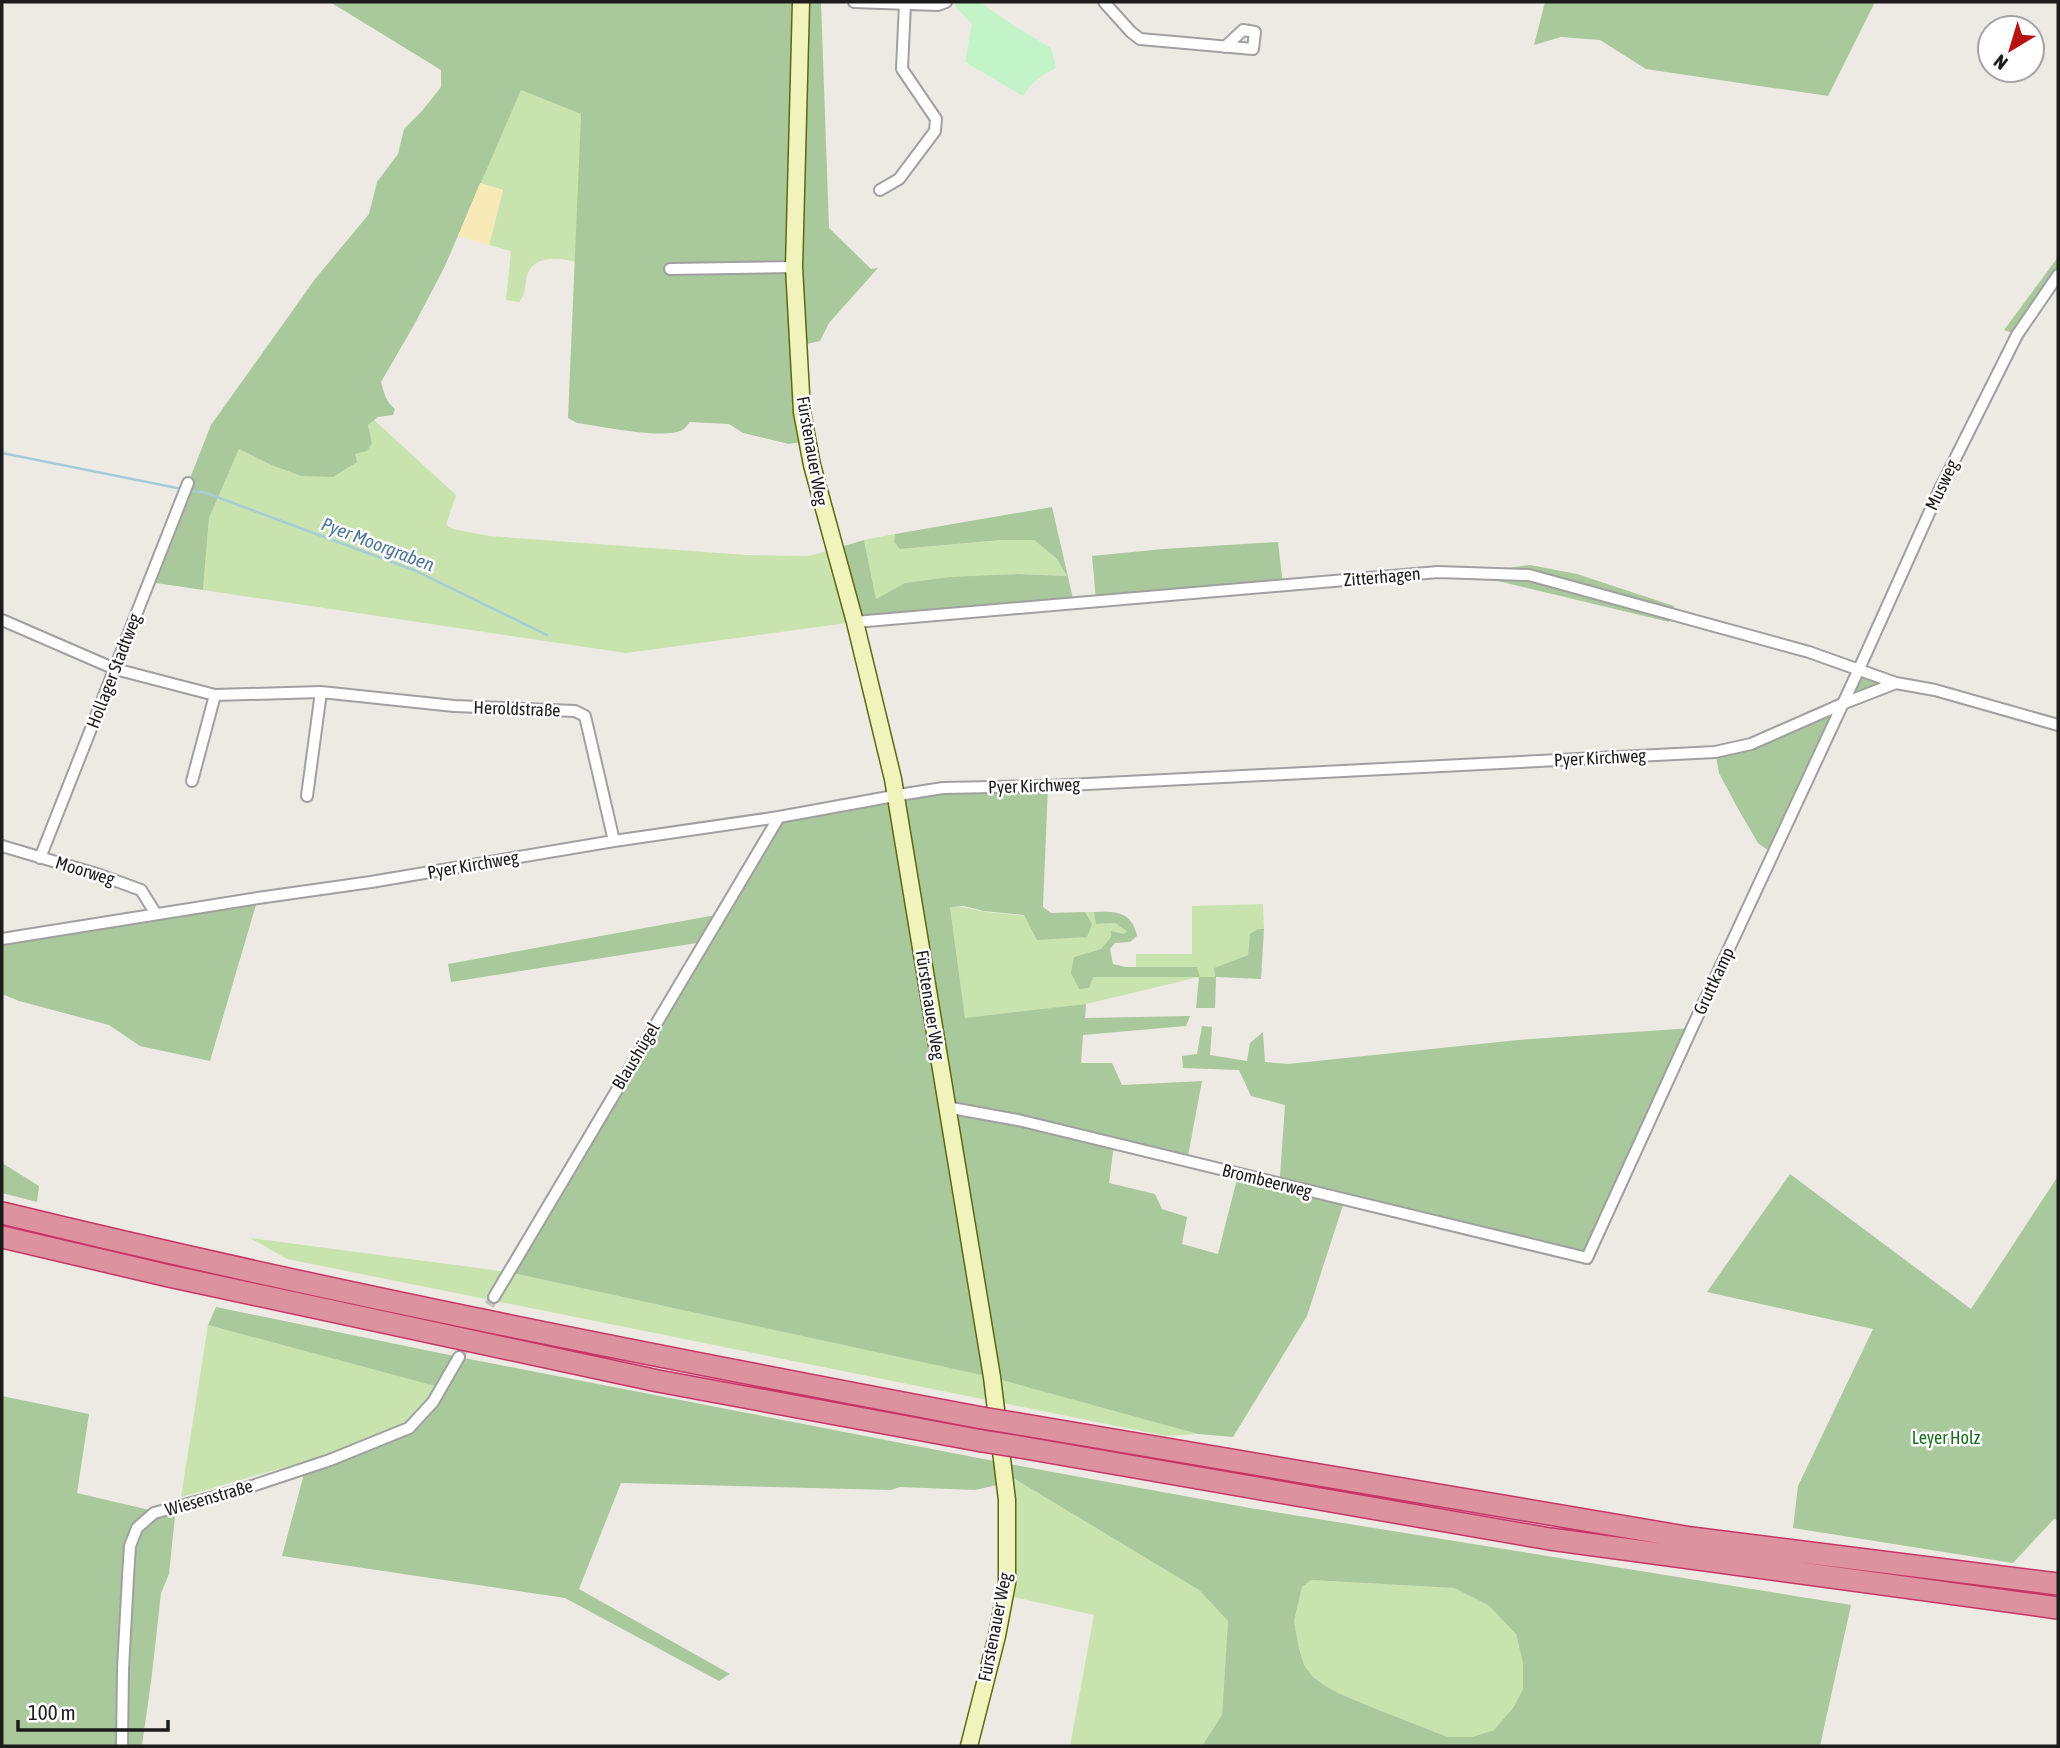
<svg xmlns="http://www.w3.org/2000/svg" width="2060" height="1748" font-family="'Asap Condensed',sans-serif">
  <rect width="100%" height="100%" fill="#edeae3"/>
  <path fill="#c8e3ad" d="M 521,90 L 581,114 L 576,262 C 559,258 534,254 527,276 C 524,286 527,293 519,302 L 506,300 L 511,251 L 489,245 L 503,190 L 480,183 Z
    M 374,420 L 456,495 L 446,525 L 453,529 L 489,536 L 746,555 L 809,556 L 834,549 L 855,622 L 626,653 L 203,590 L 209,518 L 239,449 L 271,465 L 301,476 L 355,454 L 372,443 L 368,425 Z
    M 895,534 L 894,542 L 901,549 L 1003,540 L 1034,540 L 1057,559 L 1068,576 L 1018,574 L 905,583 L 876,599 L 864,540 Z
    M 1263,904 L 1264,929 L 1258,929 L 1249,941 L 1248,955 L 1214,968 L 1215,977 L 1199,977 L 1086,1004 L 965,1019 L 950,906 C 963,906 974,910 988,912 C 1022,916 1057,919 1092,924 L 1085,912 L 1094,912 L 1097,924 L 1115,923 L 1127,930 L 1125,934 L 1111,937 L 1101,949 L 1074,957 L 1093,977 L 1199,977 L 1197,967 L 1136,967 L 1136,954 L 1192,954 L 1192,906 Z
    M 250,1238 L 508,1272 L 992,1377 L 1198,1434 L 1166,1436 L 287,1259 Z
    M 208,1325 L 436,1386 L 425,1403 L 412,1419 L 388,1432 L 303,1462 L 181,1497 Z
    M 1005,1473 L 1199,1590 L 1228,1621 L 1222,1715 L 1202,1746 L 1070,1746 L 1094,1615 L 1005,1595 Z
    M 1311,1580 L 1454,1588 L 1488,1605 L 1516,1634 L 1523,1664 L 1523,1689 L 1513,1708 L 1494,1730 L 1472,1737 L 1448,1737 L 1376,1709 L 1338,1693 L 1324,1685 L 1313,1677 L 1304,1665 L 1299,1648 L 1294,1621 L 1302,1587 Z"/>
  <path fill="#a9c89c" fill-rule="evenodd" d="M 330,2 L 821,2 L 829,228 L 871,269 L 878,268 L 829,323 L 820,341 L 798,346 L 807,441 L 789,444 L 743,433 L 729,424 L 690,422 C 687,425 685,429 682,430 C 664,440 600,426 577,423 L 568,418 L 581,114 L 521,90 L 444,268 L 414,325 L 381,382 C 384,393 386,402 395,409 L 393,415 L 378,417 L 368,425 L 372,443 L 367,451 L 355,454 L 357,462 L 333,477 L 301,476 L 271,465 L 239,449 L 209,518 L 203,590 L 149,582 L 211,425 L 315,279 L 369,214 L 377,182 L 398,154 L 404,129 L 422,111 L 441,87 L 441,70 Z
    M 1545,2 L 1875,2 L 1828,96 L 1646,69 L 1600,40 L 1561,37 L 1534,45 Z
    M 2058,257 L 2058,275 L 2017,335 L 2004,330 Z
    M 1052,507 L 1074,603 L 1096,601 L 1092,556 L 1163,549 L 1278,542 L 1283,585 L 855,622 L 834,549 L 864,540 L 876,599 L 905,583 L 951,577 L 1018,574 L 1067,576 L 1057,559 L 1034,540 L 1002,540 L 900,549 L 894,542 L 895,534 Z
    M 1530,565 L 1577,574 L 1674,606 L 1669,622 L 1498,581 L 1495,570 Z
    M 1859,669 L 1896,683 L 1842,704 L 1773,854 L 1758,843 L 1737,807 L 1719,773 L 1715,752 L 1751,744 L 1842,704 Z
    M 1048,786 L 1043,907 L 1051,913 L 1085,912 L 1092,924 L 1087,937 L 1037,940 L 1024,915 L 984,911 L 964,906 L 950,907 L 965,1018 L 1086,1004 L 1085,1018 L 1190,1016 L 1186,1026 L 1083,1035 L 1081,1063 L 1112,1063 L 1122,1085 L 1202,1081 L 1187,1161 L 1114,1144 L 1109,1183 L 1155,1194 L 1162,1209 L 1187,1217 L 1182,1244 L 1218,1254 L 1237,1179 L 1279,1191 L 1285,1105 L 1251,1096 L 1239,1070 L 1183,1068 L 1182,1056 L 1197,1054 L 1202,1026 L 1212,1027 L 1210,1055 L 1247,1061 L 1250,1043 L 1263,1032 L 1265,1062 L 1288,1064 L 1518,1040 L 1692,1028 L 1586,1255 L 1345,1199 L 1307,1316 L 1233,1437 L 1198,1434 L 991,1377 L 508,1272 L 703,942 L 451,982 L 448,964 L 721,914 L 779,817 L 905,794 Z
    M 258,898 L 210,1061 L 140,1046 L 109,1025 L 19,1001 L 2,994 L 2,939 Z
    M 1094,912 C 1115,911 1132,911 1137,936 L 1130,942 L 1115,943 L 1110,949 L 1113,964 L 1126,967 L 1197,967 L 1200,977 L 1215,977 L 1214,968 L 1248,955 L 1250,934 L 1258,929 L 1264,929 L 1261,979 L 1216,977 L 1215,1008 L 1196,1008 L 1199,977 L 1093,977 L 1089,988 L 1079,989 L 1071,973 L 1074,957 L 1101,949 L 1111,937 L 1111,931 L 1124,934 L 1127,931 L 1115,923 L 1096,924 Z
    M 2,1163 L 39,1186 L 37,1202 L 2,1193 Z
    M 1790,1174 L 1971,1309 L 2058,1176 L 2058,1520 L 2054,1519 L 2013,1563 L 1793,1528 L 1798,1486 L 1873,1329 L 1707,1292 Z
    M 216,1307 L 459,1357 L 1004,1463 L 1250,1508 L 1851,1605 L 1820,1746 L 1202,1746 L 1222,1715 L 1228,1621 L 1199,1590 L 1005,1473 L 997,1485 L 975,1490 L 900,1487 L 891,1490 L 621,1483 L 579,1589 L 730,1674 L 719,1681 L 565,1598 L 282,1556 L 304,1474 L 303,1462 C 330,1452 394,1435 413,1418 C 423,1410 429,1397 435,1386 L 208,1325 ZM 1311,1580 L 1454,1588 L 1488,1605 L 1516,1634 L 1523,1664 L 1523,1689 L 1513,1708 L 1494,1730 L 1472,1737 L 1448,1737 L 1376,1709 L 1338,1693 L 1324,1685 L 1313,1677 L 1304,1665 L 1299,1648 L 1294,1621 L 1302,1587 Z
    M 2,1396 L 89,1414 L 77,1493 L 175,1516 L 169,1574 L 161,1593 L 152,1674 L 142,1746 L 2,1746 Z"/>
  <path fill="#f8eab6" d="M 480,183 L 503,190 L 489,245 L 458,236 Z"/>
  <path fill="#c3f4c7" d="M 959,2 L 980,2 L 1011,24 L 1051,48 L 1056,68 C 1041,75 1032,82 1023,96 L 965,62 L 972,24 L 955,6 Z"/>
  <g fill="none" stroke-linecap="round" stroke-linejoin="round">
    <path stroke="#a7ccd7" stroke-width="2.5" d="M 2,453 L 177,488
      M 193,491 L 206,493 L 416,571 L 547,635"/>
    <path stroke="#c3c1bb" stroke-width="10" stroke-dasharray="10 5" stroke-linecap="butt" d="M 459,1357 L 494,1297"/>
    <g stroke="#a0a0a0" stroke-width="14">
      <path id="street" d="M 854,2 L 938,5 L 946,2
        M 1104,2 L 1131,32 L 1140,39 L 1253,49 L 1255,32 L 1243,30 L 1225,47
        M 880,190 L 899,179 L 935,131 L 936,119 L 902,69 L 905,4
        M 670,269 L 794,267
        M 2,620 L 115,669 L 215,695 L 321,692 L 454,706 L 575,711 L 585,716 L 614,841
        M 855,622 L 1438,572 L 1529,575 L 1809,652 L 1896,683
        M 192,781 L 215,695
        M 307,796 L 321,692
        M 2,846 L 100,875 L 141,890 L 156,914
        M 40,858 L 188,483
        M 2,939 L 258,898 L 371,882 L 614,841 L 779,817 L 905,794 L 943,788 L 1048,786 L 1715,752 L 1751,744 L 1842,704 L 1896,683 L 1935,690 L 2058,725
        M 946,1107 L 1018,1120 L 1587,1258 L 1692,1028 L 1859,669 L 1939,491 L 2017,335 L 2058,275
        M 494,1297 L 779,817
        M 122,1746 L 123,1669 L 128,1577 L 130,1546 L 137,1528 L 154,1513 L 240,1490 L 330,1460 L 409,1428 L 433,1402 L 459,1357"/>
    </g>
    <g stroke="#5e680f" stroke-width="19">
      <path id="secondary" d="M 801,2 L 794,267 L 802,412 L 812,465 L 855,622 L 893,779 L 992,1377 L 1007,1500 L 1007,1583 L 997,1636 L 969,1746"/>
    </g>
    <g stroke="#c73466" stroke-width="24">
      <path id="highway" d="M 2,1213 C 326,1292 654,1356 982,1418
        M 2,1237 L 169,1276 L 658,1381 L 982,1441
        M 1019,1424 L 1691,1538 L 2058,1584
        M 1020,1447 L 1550,1539 L 2058,1608"/>
    </g>
    <use href="#street" stroke="#fff" stroke-width="10"/>
    <use href="#secondary" stroke="#f0f3bb" stroke-width="16"/>
    <use href="#highway" stroke="#dd92a0" stroke-width="21"/>
    <g stroke="#c73466" stroke-width="24" stroke-linecap="butt">
      <path id="highway-bridge" d="M 982,1418 L 1019,1424
        M 982,1441 L 1020,1447"/>
    </g>
    <use href="#highway-bridge" stroke="#dd92a0" stroke-width="21"/>
  </g>
  <g text-anchor="middle" stroke-width="5" stroke-linejoin="round" paint-order="stroke">
    <g font-size="18" fill="#1c1c1c" stroke="#fff">
      <text transform="translate(812 451) rotate(80)" y="6">Fürstenauer Weg</text>
      <text transform="translate(1942 485) rotate(-65)" y="6">Musweg</text>
      <text transform="translate(1382 577) rotate(-5)" y="6">Zitterhagen</text>
      <text transform="translate(114 671) rotate(-69)" y="6">Hollager Stadtweg</text>
      <text transform="translate(517 709) rotate(2)" y="6">Heroldstraße</text>
      <text transform="translate(1600 758) rotate(-3)" y="6">Pyer Kirchweg</text>
      <text transform="translate(1034 786) rotate(-2)" y="6">Pyer Kirchweg</text>
      <text transform="translate(473 865) rotate(-10)" y="6">Pyer Kirchweg</text>
      <text transform="translate(85 871) rotate(17)" y="6">Moorweg</text>
      <text transform="translate(1714 981) rotate(-65)" y="6">Gruttkamp</text>
      <text transform="translate(930 1005) rotate(81)" y="6">Fürstenauer Weg</text>
      <text transform="translate(636 1056) rotate(-59)" y="6">Blaushügel</text>
      <text transform="translate(1267 1181) rotate(14)" y="6">Brombeerweg</text>
      <text transform="translate(209 1498) rotate(-16)" y="6">Wiesenstraße</text>
      <text transform="translate(995 1627) rotate(-79)" y="6">Fürstenauer Weg</text>
    </g>
    <g font-size="18" fill="#15701d" stroke="#fff">
      <text x="1946" y="1444">Leyer Holz</text>
    </g>
    <g font-size="19" font-style="italic" fill="#50759b" stroke="#fff">
      <text transform="translate(378 544) rotate(21)" y="7">Pyer Moorgraben</text>
    </g>
  </g>
  <rect width="2060" height="1748" fill="none" stroke="#1c1c1c" stroke-width="7"/>
  <g transform="translate(2011 49) rotate(218)"><circle r="33" fill="#ffffff" stroke="#a4a4a4" stroke-width="2"/>
  <path d="M0-5L12 26L0 18L-12 26Z" fill="#b61313"/>
  <text y="-10" font-size="19" font-weight="bold" text-anchor="middle" fill="#1c1c1c">N</text>
  </g>
  <path d="M18 1720v10h150v-10" fill="none" stroke="#1c1c1c" stroke-width="3.5"/>
  <text x="28" y="1720" font-size="21" fill="#1c1c1c" stroke="#ffffff" stroke-width="5" paint-order="stroke">100 m</text>
</svg>
